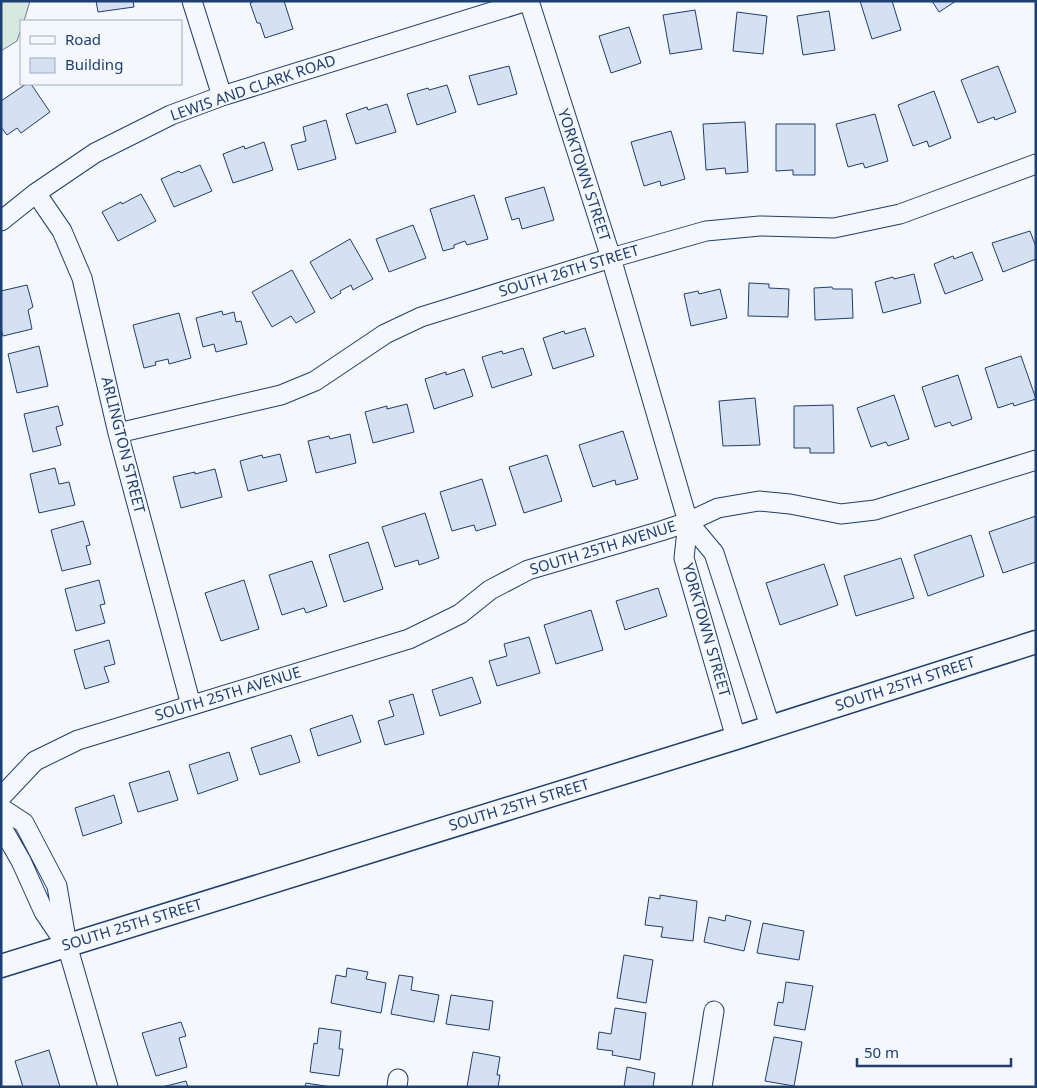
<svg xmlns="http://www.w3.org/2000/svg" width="1037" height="1088" font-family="'Noto Sans',sans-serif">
  <rect width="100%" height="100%" fill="#f4f7fb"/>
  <path fill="#d7e8df" stroke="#687fa3" d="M 1,1 L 30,1 L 24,21 L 21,21 L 21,29 L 17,41 L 1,51 Z"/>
  <path fill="#d5e0f0" stroke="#1d3f73" d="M 96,1 L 133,1 L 134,7 L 98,12 Z
    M 255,1 L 284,1 L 293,29 L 265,38 L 260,23 L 257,23 L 250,3 Z
    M 860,1 L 892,1 L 901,30 L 872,39 Z
    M 932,1 L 956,1 L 939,12 Z
    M 695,10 L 702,49 L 670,54 L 663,15 Z
    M 829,11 L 835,50 L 803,55 L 797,16 Z
    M 737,12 L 767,16 L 763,54 L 733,51 Z
    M 629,27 L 641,63 L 611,73 L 599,36 Z
    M 509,66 L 517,94 L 478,105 L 469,76 Z
    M 998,66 L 1016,112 L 995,120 L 994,117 L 978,123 L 961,80 Z
    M 26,84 L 31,84 L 50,112 L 21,133 L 17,128 L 7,135 L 1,127 L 1,101 Z
    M 447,85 L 456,112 L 417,125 L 407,94 L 428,88 L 429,90 Z
    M 934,91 L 951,138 L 929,147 L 927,141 L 913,146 L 898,105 Z
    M 387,104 L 396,132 L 356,144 L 346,114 L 367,107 L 368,110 Z
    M 875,114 L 888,161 L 865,168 L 863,163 L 848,167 L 836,124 Z
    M 326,120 L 336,159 L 298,170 L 291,145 L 306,141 L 303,127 Z
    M 745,122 L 748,172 L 726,174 L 725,168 L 706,170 L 703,124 Z
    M 776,124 L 815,124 L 815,175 L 793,175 L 793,170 L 776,171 Z
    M 671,131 L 685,179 L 661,186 L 660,181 L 644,186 L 631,142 Z
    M 264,142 L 273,170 L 233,183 L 223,154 L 244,146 L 245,149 Z
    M 200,165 L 212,191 L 174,207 L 161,179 L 179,171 L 181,173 Z
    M 544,187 L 554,220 L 522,229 L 519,218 L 512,220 L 505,198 Z
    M 141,194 L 156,221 L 118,241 L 102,212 L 121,202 L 122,204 Z
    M 474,195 L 488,239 L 467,245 L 465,241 L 454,245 L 454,248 L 443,251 L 430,209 Z
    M 413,225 L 426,258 L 389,272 L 376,239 Z
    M 1030,231 L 1036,247 L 1036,259 L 1003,272 L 992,243 Z
    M 350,239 L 373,279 L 353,290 L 351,285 L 340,291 L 341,293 L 331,299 L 310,262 Z
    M 972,252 L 983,280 L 945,294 L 934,264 L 953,256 L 954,259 Z
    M 292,270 L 315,312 L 296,323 L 291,316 L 272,327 L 252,292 Z
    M 914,274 L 921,303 L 883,313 L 875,282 L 893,277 L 894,279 Z
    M 749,283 L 769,284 L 769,288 L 789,289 L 788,317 L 748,316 Z
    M 27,285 L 33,307 L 28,310 L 32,329 L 3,336 L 1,329 L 1,291 Z
    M 832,287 L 833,289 L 852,289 L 853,318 L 815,320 L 814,288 Z
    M 720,289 L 727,318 L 691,326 L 684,294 L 698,291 L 699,294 Z
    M 222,311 L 223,315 L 234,312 L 236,322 L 241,321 L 247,344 L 216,352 L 214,344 L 203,347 L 196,318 Z
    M 179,313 L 191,358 L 169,364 L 168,359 L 155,362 L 156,365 L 144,368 L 133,325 Z
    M 585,328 L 594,356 L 553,369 L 543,338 L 564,331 L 565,334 Z
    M 39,346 L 48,386 L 17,393 L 8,354 Z
    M 523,348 L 532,375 L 492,388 L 482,357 L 502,351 L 503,354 Z
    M 1021,356 L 1036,399 L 1014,406 L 1013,403 L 998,408 L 985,368 Z
    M 464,369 L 473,396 L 434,409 L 425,379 L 446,372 L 446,375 Z
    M 958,375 L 972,419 L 952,426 L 950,422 L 935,427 L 922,387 Z
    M 894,395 L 909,439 L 888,446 L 886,442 L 871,447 L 857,408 Z
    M 755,398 L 760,445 L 723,446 L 719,401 Z
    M 407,404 L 414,432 L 373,443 L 365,412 L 387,406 L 387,409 Z
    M 833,405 L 834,453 L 810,453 L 810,448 L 794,448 L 794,406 Z
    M 58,406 L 63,425 L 56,427 L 61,445 L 33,452 L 24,414 Z
    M 623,431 L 638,479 L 616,485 L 615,480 L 593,487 L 579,445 Z
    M 350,434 L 356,463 L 316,473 L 308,441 L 329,436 L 330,439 Z
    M 280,454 L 287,481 L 248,491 L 240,461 L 262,455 L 263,458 Z
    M 547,455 L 562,501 L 524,513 L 509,467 Z
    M 55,468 L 59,484 L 69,482 L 75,505 L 39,513 L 30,474 Z
    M 215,469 L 222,497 L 181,508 L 173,477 L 195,472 L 195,474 Z
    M 482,479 L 496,525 L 476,531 L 474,525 L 452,531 L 440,492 Z
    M 425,513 L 439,558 L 419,565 L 418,560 L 395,567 L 382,527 Z
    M 1036,516 L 1036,562 L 1003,573 L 989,532 Z
    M 83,521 L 90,545 L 86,546 L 91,564 L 62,571 L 51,530 Z
    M 971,535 L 984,576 L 928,596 L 914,555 Z
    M 368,542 L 383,589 L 344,602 L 329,555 Z
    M 901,558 L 914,598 L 856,616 L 844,576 Z
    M 312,561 L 327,606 L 306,613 L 304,608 L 282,615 L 269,575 Z
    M 824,564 L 838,605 L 780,625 L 766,583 Z
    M 99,580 L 105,604 L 100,605 L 105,623 L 76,631 L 65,589 Z
    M 244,580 L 259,629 L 221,641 L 205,593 Z
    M 658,588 L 667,616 L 625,630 L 616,601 Z
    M 591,610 L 603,650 L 556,664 L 544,625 Z
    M 529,637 L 540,673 L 497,686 L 489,661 L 507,656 L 504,644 Z
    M 109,640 L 115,664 L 104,667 L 109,682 L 85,689 L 74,650 Z
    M 472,677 L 481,703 L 440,716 L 432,690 Z
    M 413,694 L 424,734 L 385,745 L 378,721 L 394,716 L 389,701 Z
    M 352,715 L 361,742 L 318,756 L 310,729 Z
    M 291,735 L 300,762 L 260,775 L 251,748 Z
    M 229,752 L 238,780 L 198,794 L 189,765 Z
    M 169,771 L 178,800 L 138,812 L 129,783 Z
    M 114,795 L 122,823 L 83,836 L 75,808 Z
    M 660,895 L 697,901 L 693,941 L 661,937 L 663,927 L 645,925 L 649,897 L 660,899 Z
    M 726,915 L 751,921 L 744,951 L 704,942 L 709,917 L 725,921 Z
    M 763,923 L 804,931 L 799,960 L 757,953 Z
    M 624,955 L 653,960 L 646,1003 L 617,998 Z
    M 347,968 L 368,972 L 366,979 L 386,983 L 381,1013 L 331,1003 L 336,975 L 346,977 Z
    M 399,975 L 413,977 L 411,990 L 439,995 L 434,1022 L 391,1014 Z
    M 786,982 L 813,986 L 805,1030 L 774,1025 L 778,1002 L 783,1003 Z
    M 451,995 L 493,1001 L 489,1030 L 446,1024 Z
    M 615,1008 L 646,1013 L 640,1060 L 612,1055 L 613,1051 L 597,1049 L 599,1032 L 611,1034 Z
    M 181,1022 L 186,1036 L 179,1038 L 187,1067 L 156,1076 L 142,1033 Z
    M 319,1028 L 341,1031 L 339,1049 L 343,1049 L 339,1076 L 310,1072 L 314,1043 L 317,1044 Z
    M 774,1037 L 802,1042 L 794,1086 L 765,1081 Z
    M 49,1050 L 60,1087 L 23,1087 L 15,1061 Z
    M 473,1052 L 500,1057 L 497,1075 L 500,1075 L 498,1087 L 467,1087 Z
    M 627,1067 L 655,1073 L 653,1087 L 624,1087 Z
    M 186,1081 L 188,1087 L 162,1087 Z
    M 306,1083 L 331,1087 L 305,1087 Z"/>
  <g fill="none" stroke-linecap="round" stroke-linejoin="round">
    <g stroke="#1d3f73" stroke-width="21">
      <path id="minor" d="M 192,1 L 222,96
        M 529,1 L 611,258 L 688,522 L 684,558 L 736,738
        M 36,193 L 62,231 L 82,278 L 118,433 L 191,705
        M 1,221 L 36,193 L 95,153 L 171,115 L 222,96 L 527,1
        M 118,433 L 281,395 L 315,381 L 385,334 L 421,317 L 611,258 L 706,231 L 760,226 L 834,228 L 900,214 L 1036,164
        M 688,522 L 714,553 L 770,726
        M 1,797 L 35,761 L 78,740 L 409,639 L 460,614 L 490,590 L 528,570 L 661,531 L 688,522 L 718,508 L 759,501 L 790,504 L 841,514 L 875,510 L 1036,460
        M 1,808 L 24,823 L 57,886 L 67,945 L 108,1087
        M 1,826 L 21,861 L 44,912 L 63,940
        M 397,1087 L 398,1079
        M 702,1087 L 714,1011"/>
    </g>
    <g stroke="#1d3f73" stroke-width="25">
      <path id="tertiary" d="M 1,966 L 736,738 L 1036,642"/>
    </g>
    <use href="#minor" stroke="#f4f7fb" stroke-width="19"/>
    <use href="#tertiary" stroke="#f4f7fb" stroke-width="22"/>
  </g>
  <g text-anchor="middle" stroke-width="4" stroke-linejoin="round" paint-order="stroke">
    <g font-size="15" fill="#1d3f73" stroke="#f4f7fb">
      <text transform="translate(253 88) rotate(-19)" y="5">LEWIS AND CLARK ROAD</text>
      <text transform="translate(584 175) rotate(72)" y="5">YORKTOWN STREET</text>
      <text transform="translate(569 271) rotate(-17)" y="5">SOUTH 26TH STREET</text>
      <text transform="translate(123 445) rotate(76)" y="5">ARLINGTON STREET</text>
      <text transform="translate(603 548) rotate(-17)" y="5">SOUTH 25TH AVENUE</text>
      <text transform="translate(706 630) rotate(74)" y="5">YORKTOWN STREET</text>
      <text transform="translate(905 684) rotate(-18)" y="5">SOUTH 25TH STREET</text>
      <text transform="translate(228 694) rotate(-17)" y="5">SOUTH 25TH AVENUE</text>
      <text transform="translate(519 805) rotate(-17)" y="5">SOUTH 25TH STREET</text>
      <text transform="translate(132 925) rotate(-17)" y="5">SOUTH 25TH STREET</text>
    </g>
  </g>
  <rect width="1037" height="1088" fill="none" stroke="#1d3f73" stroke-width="5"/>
  <rect x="20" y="20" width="162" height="65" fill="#f4f7fb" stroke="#9eadc5"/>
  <rect x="30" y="36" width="25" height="8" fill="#f4f7fb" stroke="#9eadc5"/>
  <text x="65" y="45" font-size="15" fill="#1d3f73">Road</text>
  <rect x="30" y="58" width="25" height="15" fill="#d5e0f0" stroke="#9eadc5"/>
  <text x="65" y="70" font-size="15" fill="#1d3f73">Building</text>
  <path d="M857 1058v8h154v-8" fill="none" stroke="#1d3f73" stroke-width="2.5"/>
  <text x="864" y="1058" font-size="15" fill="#1d3f73" stroke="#f4f7fb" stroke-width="4" paint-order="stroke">50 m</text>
</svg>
